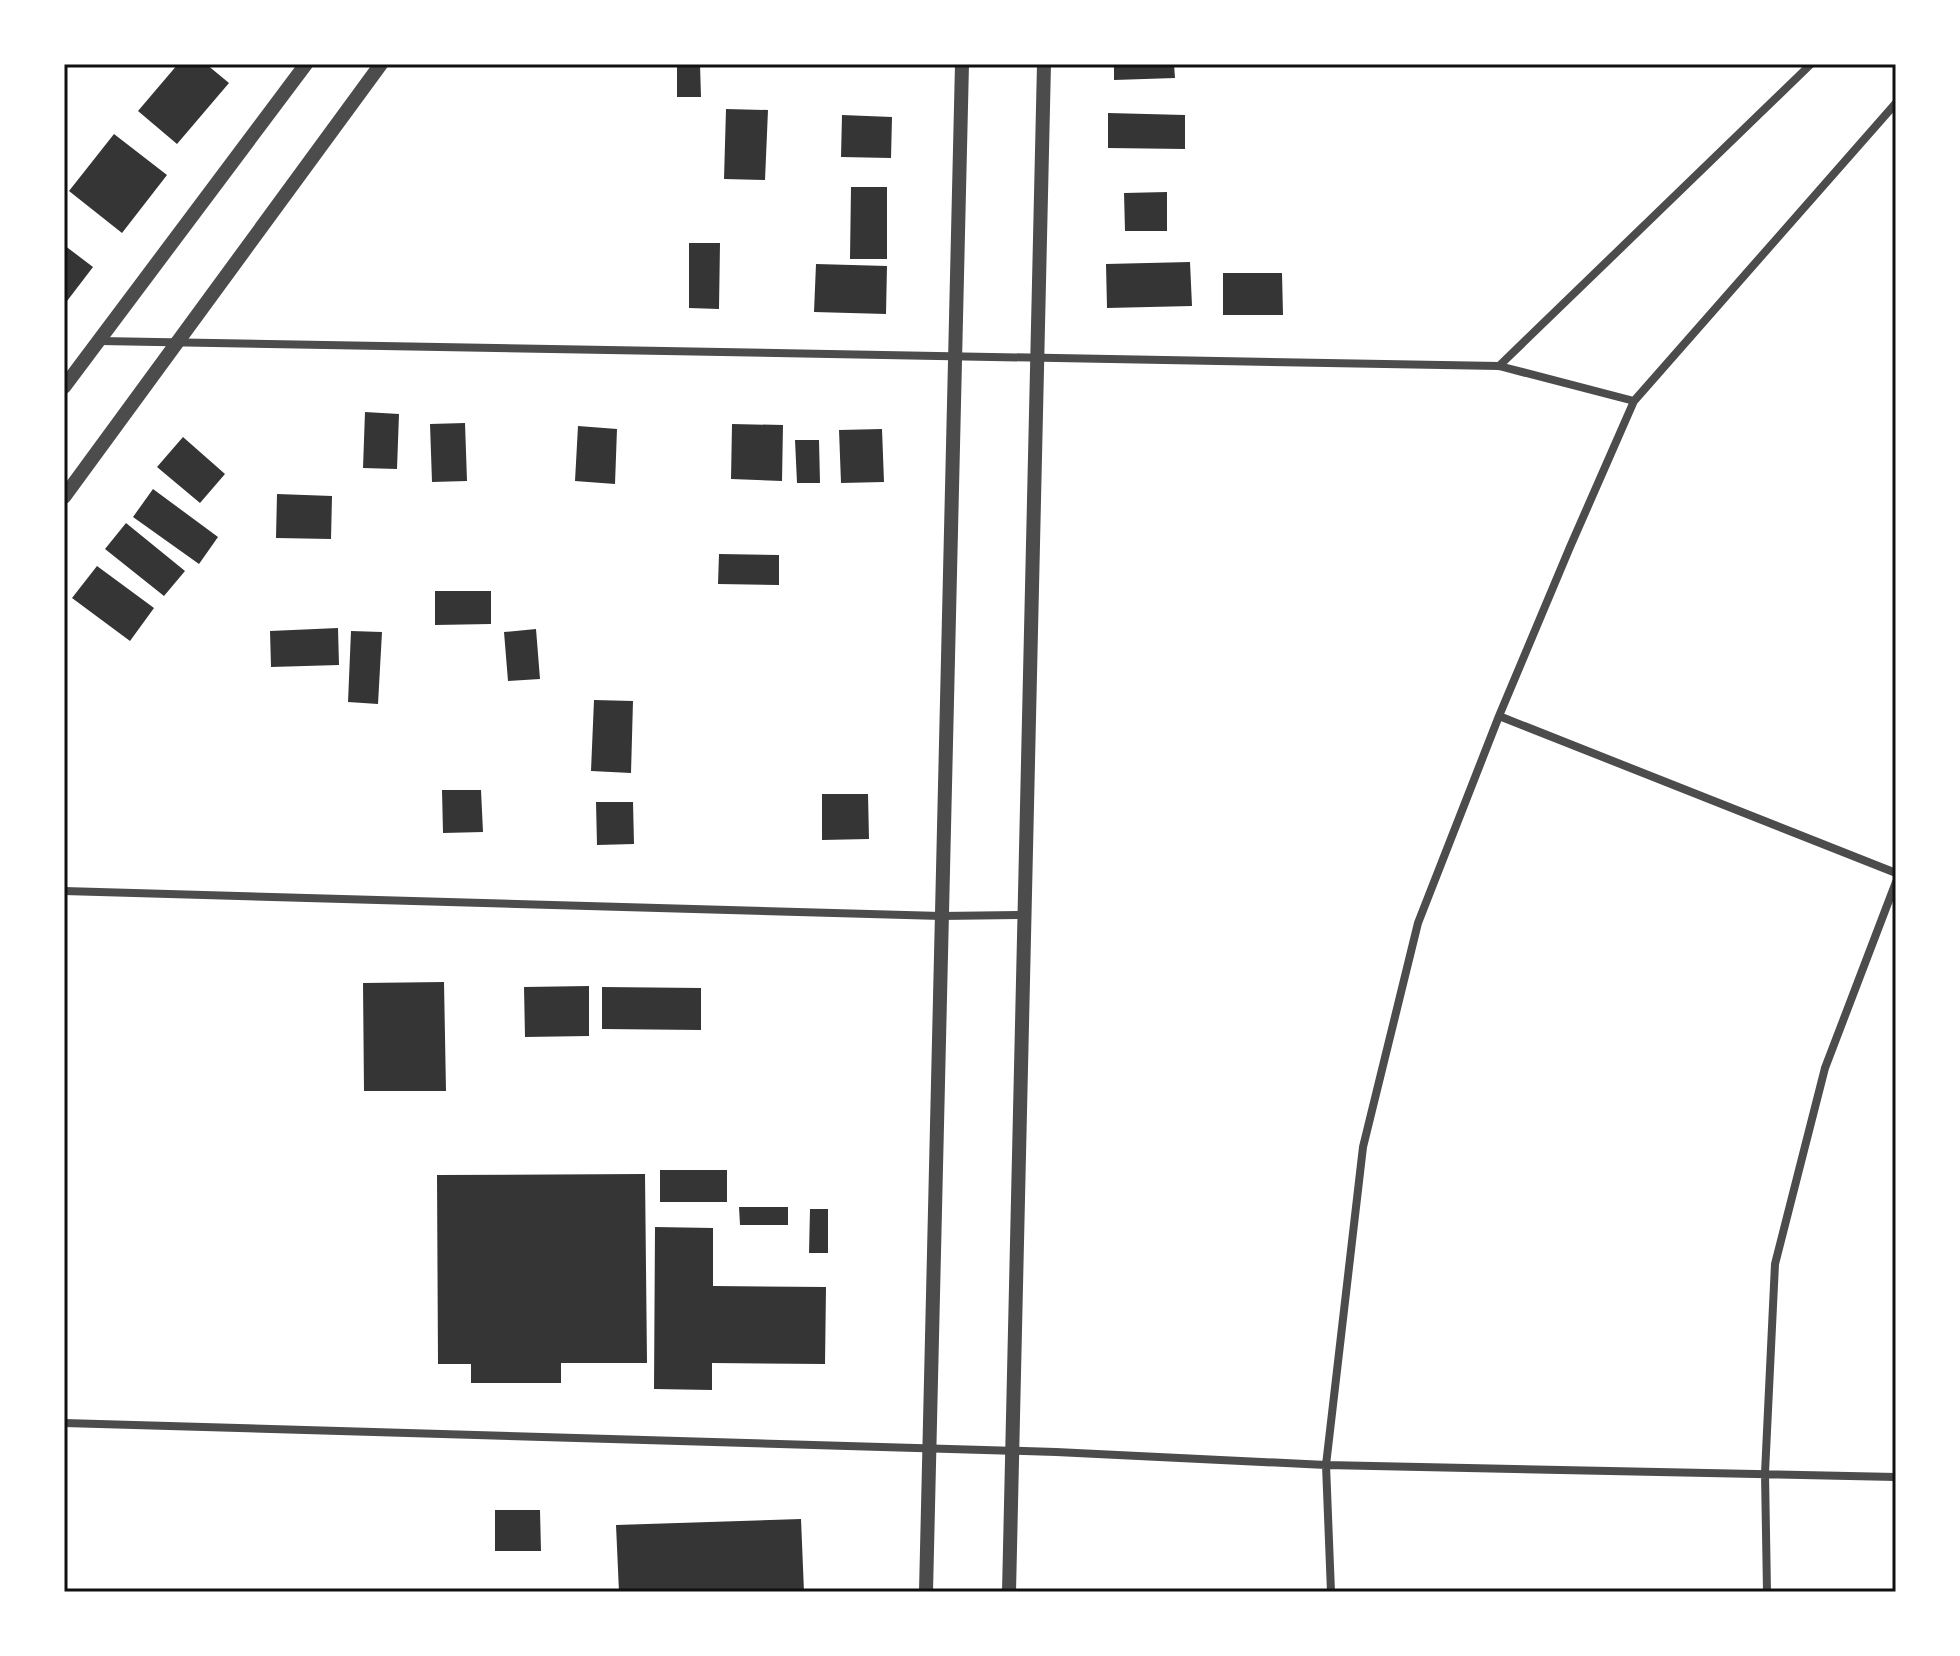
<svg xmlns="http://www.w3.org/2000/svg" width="1960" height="1656" font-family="'PT Sans',sans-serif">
  <rect width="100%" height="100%" fill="#fff"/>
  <path fill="#353535" d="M 178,64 L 206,64 L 229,83 L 177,144 L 138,111 Z
    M 677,64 L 700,64 L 701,97 L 677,97 Z
    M 1114,64 L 1174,64 L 1175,78 L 1114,80 Z
    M 726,109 L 768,110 L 765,180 L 724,179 Z
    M 1108,113 L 1185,115 L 1185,149 L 1108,148 Z
    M 842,115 L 892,117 L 891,158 L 841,157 Z
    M 114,134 L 167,175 L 122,233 L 69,191 Z
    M 851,187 L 887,187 L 887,259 L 850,259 Z
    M 1167,192 L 1167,231 L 1125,231 L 1124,193 Z
    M 689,243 L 720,243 L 719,309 L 689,308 Z
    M 64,245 L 93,267 L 64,305 Z
    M 1190,262 L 1192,306 L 1107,308 L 1106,264 Z
    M 816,264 L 887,266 L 886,314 L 814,312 Z
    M 1223,273 L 1282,273 L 1283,315 L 1223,315 Z
    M 365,412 L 399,414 L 397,469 L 363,468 Z
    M 465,423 L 467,481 L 432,482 L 430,424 Z
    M 732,424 L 783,425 L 782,481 L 731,479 Z
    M 578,426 L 617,429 L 615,484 L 575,481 Z
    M 882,429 L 884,482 L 841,483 L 839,430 Z
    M 183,437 L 225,474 L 200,503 L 157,467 Z
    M 795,440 L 819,440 L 820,483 L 797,483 Z
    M 153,489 L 218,537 L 199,564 L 133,517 Z
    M 277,494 L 332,496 L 331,539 L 276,538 Z
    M 126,523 L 185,571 L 164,596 L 105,549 Z
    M 719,554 L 779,555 L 779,585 L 718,584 Z
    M 97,566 L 154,608 L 130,641 L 72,598 Z
    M 435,591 L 491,591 L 491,624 L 435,625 Z
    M 338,628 L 339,665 L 271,667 L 270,631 Z
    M 536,629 L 540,679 L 508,681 L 504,632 Z
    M 351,631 L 382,632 L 378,704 L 348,702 Z
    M 594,700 L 633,701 L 631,773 L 591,771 Z
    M 442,790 L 481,790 L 483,832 L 443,833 Z
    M 822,794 L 868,794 L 869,839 L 822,840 Z
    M 596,802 L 633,802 L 634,844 L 597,845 Z
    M 444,982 L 446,1091 L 364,1091 L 363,983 Z
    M 589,986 L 589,1036 L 525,1037 L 524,987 Z
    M 602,987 L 701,988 L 701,1030 L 602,1029 Z
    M 660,1170 L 727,1170 L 727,1202 L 660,1202 Z
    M 645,1174 L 647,1363 L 561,1363 L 561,1383 L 471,1383 L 471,1364 L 438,1364 L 437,1175 Z
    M 739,1207 L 788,1207 L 788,1225 L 740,1225 Z
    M 810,1209 L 828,1209 L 828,1253 L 809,1253 Z
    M 655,1227 L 713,1228 L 713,1286 L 826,1287 L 825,1364 L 712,1363 L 712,1390 L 654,1389 Z
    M 495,1510 L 540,1510 L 541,1551 L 495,1551 Z
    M 801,1519 L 804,1592 L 619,1592 L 616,1525 Z"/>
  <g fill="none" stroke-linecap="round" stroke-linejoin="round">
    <path stroke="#4c4c4c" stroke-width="8" d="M 100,341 L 1499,366 L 1634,401
      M 1499,366 L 1811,64
      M 1499,716 L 1896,873
      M 64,891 L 941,916 L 1024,915
      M 64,1423 L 1056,1452 L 1326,1465 L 1896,1477
      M 1331,1592 L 1326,1465 L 1363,1147 L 1418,923 L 1499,716 L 1570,547 L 1634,401 L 1896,103
      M 1767,1592 L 1765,1473 L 1775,1264 L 1825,1068 L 1896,882"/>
    <path stroke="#4c4c4c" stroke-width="14" d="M 64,387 L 306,64
      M 64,497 L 381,64
      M 926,1592 L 962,64
      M 1009,1592 L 1044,64"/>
  </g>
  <rect width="1960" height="1656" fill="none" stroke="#ffffff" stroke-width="132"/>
  <rect x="66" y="66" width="1828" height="1524" fill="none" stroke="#111" stroke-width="3"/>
</svg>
